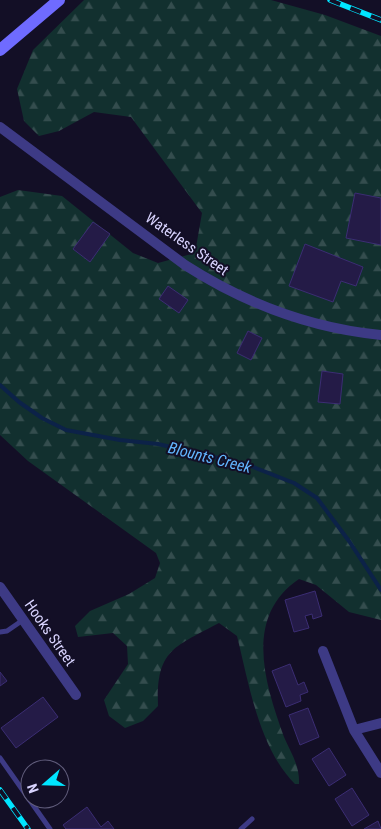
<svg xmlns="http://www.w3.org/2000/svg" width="381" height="829" font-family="'Roboto Condensed',sans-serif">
  <defs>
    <pattern id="forest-firs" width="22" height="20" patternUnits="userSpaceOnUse" patternTransform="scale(1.25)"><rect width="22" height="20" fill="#12302f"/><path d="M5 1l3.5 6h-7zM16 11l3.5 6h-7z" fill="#344d4e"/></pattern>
  </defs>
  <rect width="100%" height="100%" fill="#130f26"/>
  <path fill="url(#forest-firs)" d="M 84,0 L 271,0 L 325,15 L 381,36 L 381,620 L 349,612 L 316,585 L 299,579 C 243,617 265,684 284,737 C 291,753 300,766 299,784 L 295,784 C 259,748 249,684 237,636 L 219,623 C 174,647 156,650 158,706 L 143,721 L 125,728 L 109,716 L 104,700 L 128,664 L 127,646 L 113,633 L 78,637 L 75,626 L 90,611 L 129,594 L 155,578 L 160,563 L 156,553 L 28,461 L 0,435 L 0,197 L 18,190 L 62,196 L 133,253 L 158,263 L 195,253 L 202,213 L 131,117 L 94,112 L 59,131 L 39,136 L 24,121 L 17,89 L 33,50 Z"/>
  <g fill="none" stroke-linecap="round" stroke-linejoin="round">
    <path stroke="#0c2248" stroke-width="4" d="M 0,385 L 19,402 L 42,418 L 66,430 L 120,440 L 158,444 L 248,465 L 294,483 L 317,498 L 349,541 L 381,590"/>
  </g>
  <path fill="#241b47" stroke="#3b2d73" d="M 355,193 L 381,198 L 381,245 L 346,238 Z
    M 93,222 L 110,234 L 90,262 L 73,249 Z
    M 305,244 L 363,267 L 356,286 L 341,281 L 333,302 L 289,286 Z
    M 168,286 L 188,300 L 179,313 L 159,299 Z
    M 248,331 L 262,338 L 251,360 L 237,353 Z
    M 322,371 L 343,374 L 340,404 L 318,402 Z
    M 315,591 L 322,616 L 313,619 L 312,614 L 305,616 L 309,628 L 294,632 L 285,600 Z
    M 290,664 L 298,685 L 304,682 L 308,692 L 300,695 L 301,701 L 286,707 L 272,671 Z
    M 0,672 L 7,681 L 0,686 Z
    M 43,697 L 58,717 L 16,748 L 1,728 Z
    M 308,708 L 319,737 L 300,745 L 289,715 Z
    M 329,748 L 346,775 L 329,786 L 312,759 Z
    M 352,788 L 369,815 L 352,826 L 335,799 Z
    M 87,807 L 101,827 L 108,821 L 114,829 L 66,829 L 63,825 Z
    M 378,821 L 381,829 L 364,829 Z"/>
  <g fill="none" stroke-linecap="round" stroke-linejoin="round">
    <path stroke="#3d3a85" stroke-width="5" d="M 0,632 L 7,631 L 23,620
      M 0,758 L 50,829
      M 241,829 L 252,819"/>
    <path stroke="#3d3a85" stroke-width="10" d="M 0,127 L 185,265 C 246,304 309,328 381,335
      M 0,587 L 76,695
      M 323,651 L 354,730 L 381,773
      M 354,730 L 381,723"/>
    <path stroke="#6f6bff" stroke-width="12" d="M 0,50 L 59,0"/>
    <g stroke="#00e5ff" stroke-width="5.5">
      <path id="rail" d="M 330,0 L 381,20
        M 0,790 L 28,829"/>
    </g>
    <use href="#rail" stroke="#130f26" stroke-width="4" stroke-dasharray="11" stroke-linecap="butt"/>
  </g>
  <g text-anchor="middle" stroke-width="4" stroke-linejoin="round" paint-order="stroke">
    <g font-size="15" fill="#d9d4ff" stroke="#130f26">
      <text transform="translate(187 244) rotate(35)" y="5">Waterless Street</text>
      <text transform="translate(50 633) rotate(55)" y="5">Hooks Street</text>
    </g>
    <g font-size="16" font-style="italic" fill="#62b6ff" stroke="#130f26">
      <text transform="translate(210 457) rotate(14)" y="6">Blounts Creek</text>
    </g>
  </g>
  <g transform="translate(45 784) rotate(250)"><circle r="24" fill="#130f26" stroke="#625e7d"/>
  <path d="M0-4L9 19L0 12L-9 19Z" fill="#00e5ff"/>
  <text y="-8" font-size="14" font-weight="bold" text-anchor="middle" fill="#d9d4ff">N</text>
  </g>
</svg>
